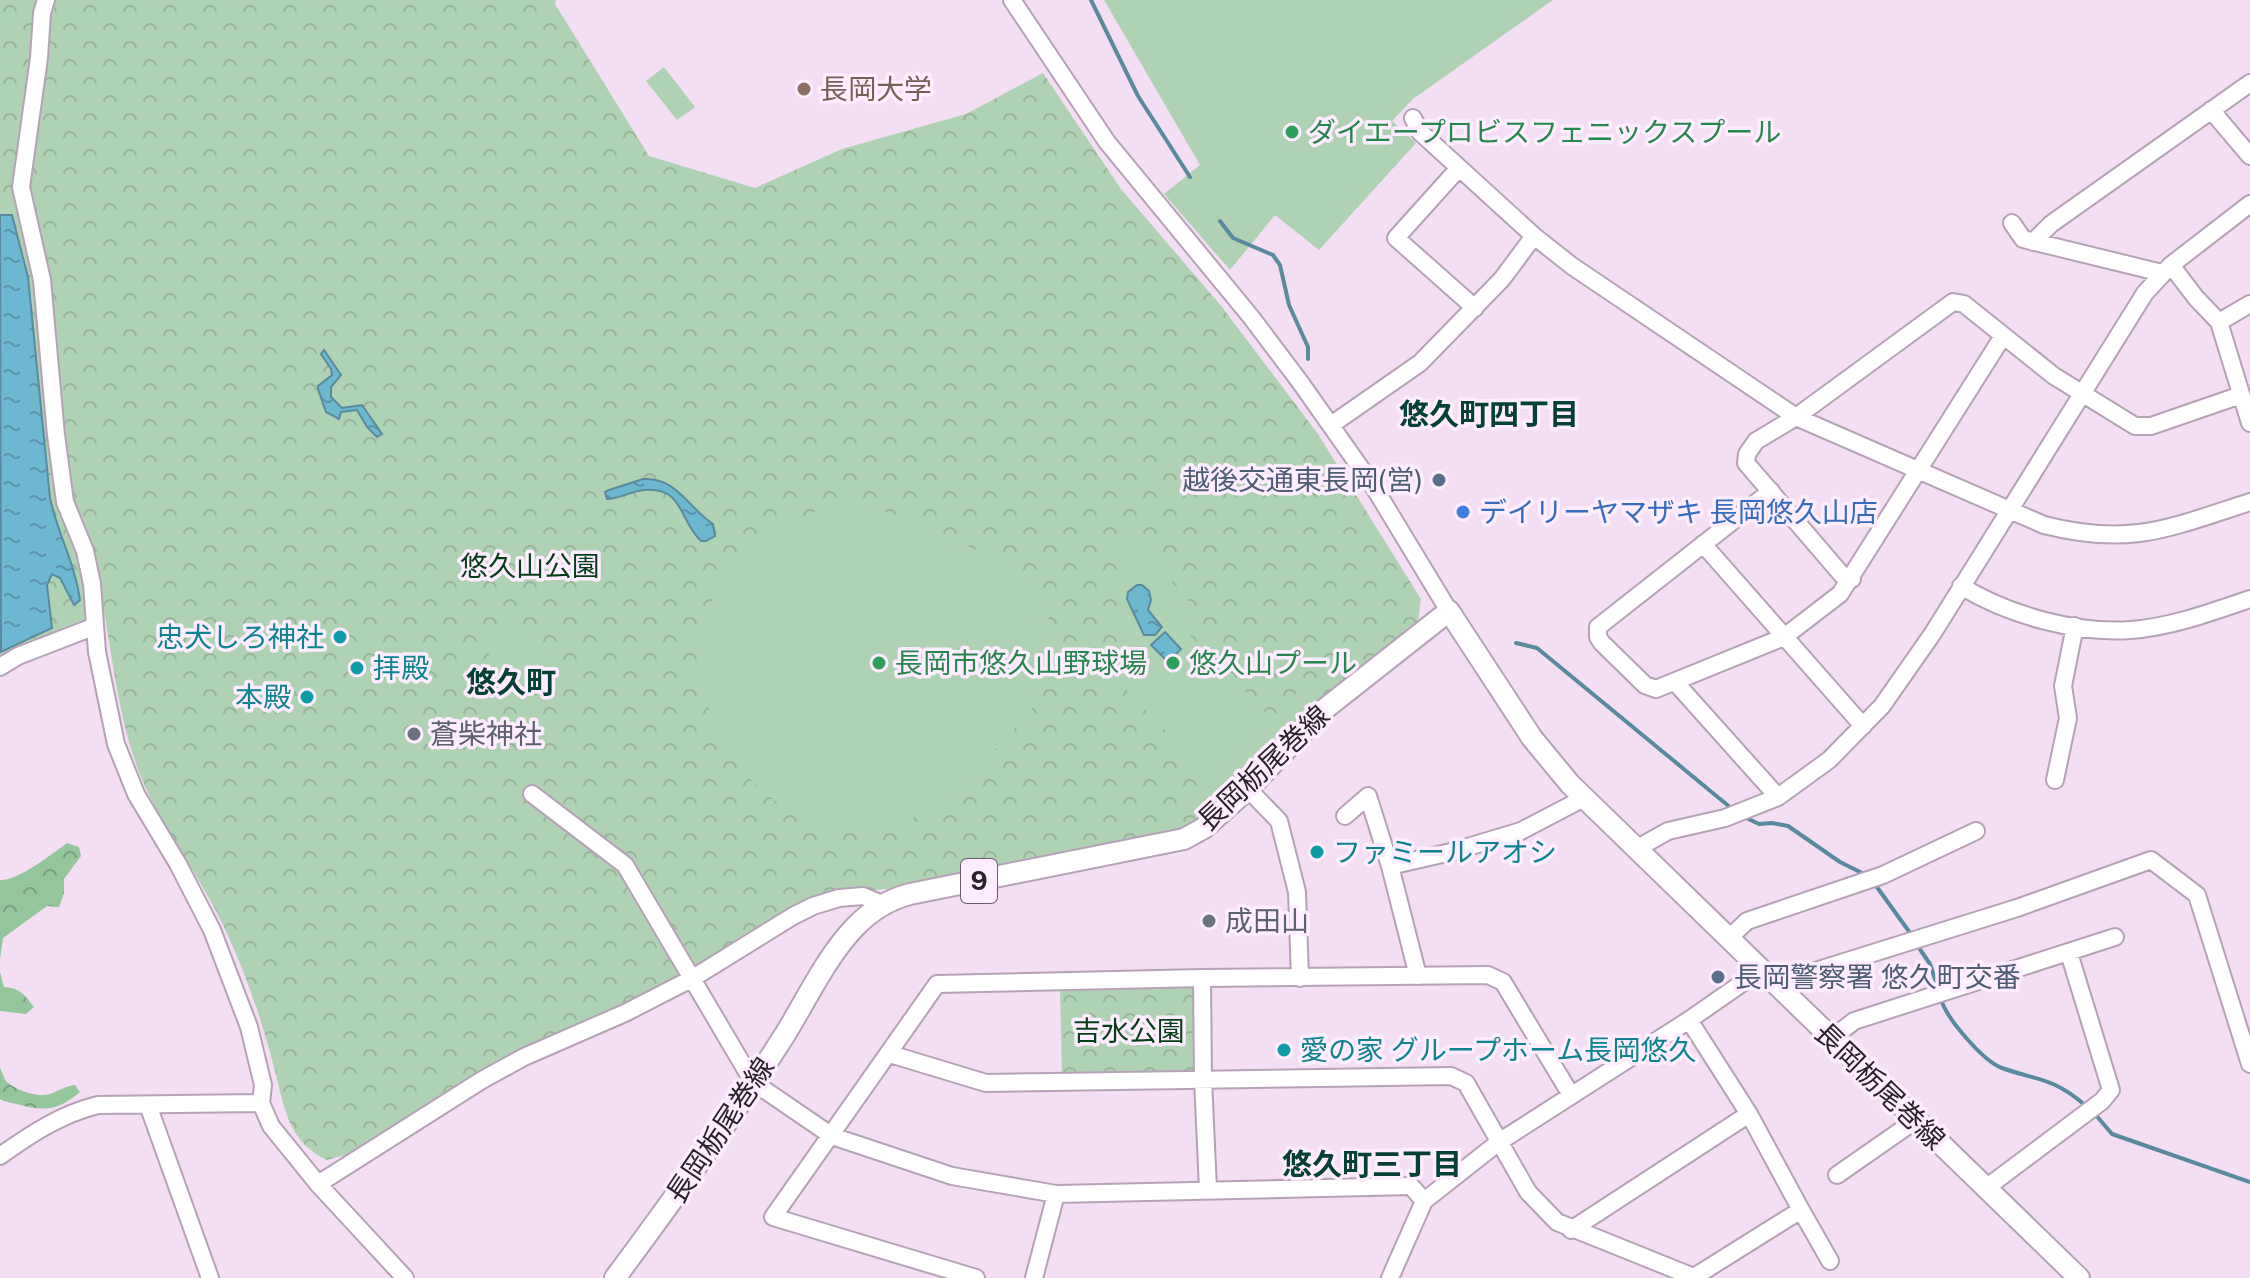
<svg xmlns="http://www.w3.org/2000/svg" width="2250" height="1278" font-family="'Public Sans','Noto Sans JP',sans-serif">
  <defs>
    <pattern id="forest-crowns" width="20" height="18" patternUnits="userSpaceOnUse" patternTransform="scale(2)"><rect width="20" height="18" fill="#94c69b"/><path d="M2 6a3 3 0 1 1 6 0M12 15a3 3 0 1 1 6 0" fill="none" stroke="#79a07f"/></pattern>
    <pattern id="park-crowns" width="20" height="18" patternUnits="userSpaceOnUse" patternTransform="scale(2)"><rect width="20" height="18" fill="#b0d2b4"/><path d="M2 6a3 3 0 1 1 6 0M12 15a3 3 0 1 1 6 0" fill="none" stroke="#98b49b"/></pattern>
    <pattern id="water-ripples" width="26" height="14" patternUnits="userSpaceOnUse" patternTransform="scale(2)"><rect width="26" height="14" fill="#6eb7d0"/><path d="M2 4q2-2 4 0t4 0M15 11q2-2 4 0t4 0" fill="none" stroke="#5b94a9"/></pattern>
  </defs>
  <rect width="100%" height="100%" fill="#f3def4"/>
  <path fill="url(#forest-crowns)" d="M 67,843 L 79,847 L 81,856 L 64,879 L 64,893 L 59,907 L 47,906 L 3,938 L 0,959 L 0,880 C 18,881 52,854 67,843 Z
    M 0,972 L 4,987 C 20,988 25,995 34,1007 L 26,1014 L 0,1011 Z
    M 0,1067 C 0,1068 5,1079 5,1080 C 14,1090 37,1098 50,1094 C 59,1091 65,1086 75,1085 L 80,1092 C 52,1116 37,1109 4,1101 L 0,1099 Z"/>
  <path fill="url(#park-crowns)" d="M 0,0 L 556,0 L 555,4 L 649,156 L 755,188 L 842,149 L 966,114 L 1043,73 L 1121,189 L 1222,307 L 1318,434 L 1421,599 L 1417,629 L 1201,820 L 1175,833 L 888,889 L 836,893 L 713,957 L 363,1150 L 327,1160 C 288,1142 285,1109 275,1071 C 260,1013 239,952 210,900 C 186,857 157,818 139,772 C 120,723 114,669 105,617 L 11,655 L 0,663 Z
    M 1195,984 L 1197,1074 L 1062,1077 L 1060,987 Z"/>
  <path fill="#b0d2b4" d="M 1104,0 L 1553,0 L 1413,99 L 1392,121 L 1416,143 L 1319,250 L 1275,215 L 1230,270 L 1164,194 L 1200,165 Z
    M 664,67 L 695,107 L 677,120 L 646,81 Z
    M 840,503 C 905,507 1056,571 1057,649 C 1058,684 1025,717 1003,741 C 974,773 944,801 906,822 C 900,826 892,833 885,834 C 880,835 873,832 868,832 C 849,831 832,829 814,822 C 743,794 696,724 703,647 C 705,631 706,613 713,599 C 737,549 789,518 840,503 Z
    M 1137,543 L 1197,610 L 1181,626 L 1271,718 L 1309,681 L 1326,699 L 1228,796 L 1114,677 L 1144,648 L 1123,625 L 1117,545 Z
    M489 651a28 28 0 1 1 56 0a28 28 0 1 1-56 0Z"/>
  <path fill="url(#water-ripples)" stroke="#5a8a9e" stroke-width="2" d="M 0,215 L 12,215 L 28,277 L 50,498 C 58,535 75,563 80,600 L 74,605 L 60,578 L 52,574 L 47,585 L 52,628 L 1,652 Z
    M 324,350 L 341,375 L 331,387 L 331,397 L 342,408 L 362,405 L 382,434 L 377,437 L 367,427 L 357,410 L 341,412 L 339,419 L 326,412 L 318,389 L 318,386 L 332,375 L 331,369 L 321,354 Z
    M 643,479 C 677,477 687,507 713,524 L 715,536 L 706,541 L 701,541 C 679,521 684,486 644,490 C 631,491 619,499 607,499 L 605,492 L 609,490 Z
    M 1137,585 L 1142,585 L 1149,591 L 1151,600 L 1148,610 L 1162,627 L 1155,635 L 1144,635 L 1127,599 L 1128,592 Z
    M 1165,632 L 1181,649 L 1168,662 L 1151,645 Z"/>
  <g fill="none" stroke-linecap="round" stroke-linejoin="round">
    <path stroke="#5a8a9e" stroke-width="4" d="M 1091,0 L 1138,96 L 1190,177
      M 1220,221 L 1233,238 L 1273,255 L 1280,265 L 1289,305 L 1308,347 L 1308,359
      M 1516,643 L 1537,648 L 1731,808
      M 1742,816 L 1759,824 L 1772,823 L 1788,826 L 1840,862 L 1868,876
      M 1874,883 L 1913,937
      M 1917,945 L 1930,964 L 1939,991
      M 1941,999 C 1946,1018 1983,1061 2002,1068 C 2039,1081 2052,1077 2085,1105
      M 2095,1114 L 2112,1134 L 2250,1182"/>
    <g stroke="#b6a2b6" stroke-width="20">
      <path id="minor" d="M 46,0 L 42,13 L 39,58 L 21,187 L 42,280 L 56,435 L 65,502 L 85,551 L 92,584 L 97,652 L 116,744 L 136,794 L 178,864 L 212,930 L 249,1027 L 263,1085 L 261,1103 L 271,1126 L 318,1184 L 405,1278
        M 1012,0 L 1107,142 L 1251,317 L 1300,382 L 1372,484 L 1449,611
        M 2211,110 L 2250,156
        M 1413,118 L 1420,132 L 1534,236 L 1572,266 L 1796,417 L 2044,525 C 2131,547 2169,528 2250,502
        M 1459,168 L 1396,238 L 1475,308
        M 2012,223 L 2023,239 L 2162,273
        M 2033,242 L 2051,224 L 2250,83
        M 2171,265 L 2196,298 L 2219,322 L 2250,423
        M 2219,322 L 2250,304
        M 1331,425 L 1420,363 L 1502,279 L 1534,236
        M 1771,491 L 1598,627 L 1598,637 L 1602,643 L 1645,685 L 1656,689 L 1784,637 L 1840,594 L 2003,336
        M 1703,544 L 1863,726
        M 1852,579 L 1842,575 L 1746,463 L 1747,454 L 1756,441 L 1796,417 L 1953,302 L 1964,304 L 2054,376 L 2135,426 L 2151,426 L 2241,395
        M 1961,586 C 2008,615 2076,634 2131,630 C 2171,627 2212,612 2250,599
        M 0,667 L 18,656 L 93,627
        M 1675,682 L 1778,797
        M 2055,780 L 2068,718 L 2063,686 L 2075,626
        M 1248,789 L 1279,821 L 1297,892 L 1300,978
        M 532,794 L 625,865 L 753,1082 L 832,1136 L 952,1176 L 1056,1194 L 1411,1186 L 1424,1201
        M 1345,816 L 1368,796 L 1390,866
        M 1636,849 L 1668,831 L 1725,818 L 1778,797 L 1829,760 L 1882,706 L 1933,633 L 2145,293 L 2171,265 L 2250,204
        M 1728,939 L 1747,921 L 1883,875 L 1976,831
        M 1418,976 L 1390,866 L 1451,852 L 1521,831 L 1584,798
        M 1202,978 L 1203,1079 L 1208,1190
        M 1774,984 L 2017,908 L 2151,860 L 2197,895 L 2250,1064
        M 1689,1020 L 1749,1114 L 1801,1210 L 1694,1277
        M 1831,1039 L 1854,1021 L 2115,937
        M 890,1054 L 986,1083 L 1451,1076 L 1466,1083 L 1528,1192 L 1557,1222 L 1696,1278
        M 148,1105 L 210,1278
        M 0,1156 C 31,1134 61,1114 98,1105 L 261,1103
        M 1837,1175 L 1916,1120
        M 318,1184 L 482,1080 L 524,1057 L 625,1013 L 693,978 L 793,916 L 813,906 L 839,898 L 863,896 L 882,904
        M 1986,1188 L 2102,1101 L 2111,1090 L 2069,953
        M 1801,1210 L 1830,1261
        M 1571,1230 L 1749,1114
        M 976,1278 L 773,1217 L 937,984 L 1202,978 L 1488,975 L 1503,982 L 1571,1095
        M 1034,1278 L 1056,1194
        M 1390,1278 L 1424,1201 L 1499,1142 L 1689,1020 L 1761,970"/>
    </g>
    <g stroke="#b6a2b6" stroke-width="24">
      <path id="major" d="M 615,1278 C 674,1199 731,1119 784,1036 C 806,1001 825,959 854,928 C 870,911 887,900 910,894 L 1184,839 L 1204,828 L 1248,789 L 1326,708 L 1449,611 L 1532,738 L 1570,784 L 2079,1278"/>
    </g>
    <use href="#minor" stroke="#fff" stroke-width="16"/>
    <use href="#major" stroke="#fff" stroke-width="20"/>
  </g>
  <circle fill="#8d6e63" stroke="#feedfe" stroke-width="3" cx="804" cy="89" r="8"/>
  <g fill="#2e9e5b" stroke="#feedfe" stroke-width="3">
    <circle cx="1292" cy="132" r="8"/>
    <circle cx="879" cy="663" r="8"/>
    <circle cx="1173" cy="663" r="8"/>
  </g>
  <g fill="#5c6f8a" stroke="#feedfe" stroke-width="3">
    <circle cx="1439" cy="480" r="8"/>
    <circle cx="1718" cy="977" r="8"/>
  </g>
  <circle fill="#3f7fe0" stroke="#feedfe" stroke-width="3" cx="1463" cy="512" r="8"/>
  <g fill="#0f9aa8" stroke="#feedfe" stroke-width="3">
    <circle cx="340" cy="637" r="8"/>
    <circle cx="357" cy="668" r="8"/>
    <circle cx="307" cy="697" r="8"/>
    <circle cx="1317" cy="852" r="8"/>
    <circle cx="1284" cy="1050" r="8"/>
  </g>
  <g fill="#6b7280" stroke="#feedfe" stroke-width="3">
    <circle cx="414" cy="734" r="8"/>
    <circle cx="1209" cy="921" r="8"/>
  </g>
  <g text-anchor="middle" stroke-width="7" stroke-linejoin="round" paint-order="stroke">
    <rect fill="#feedfe" stroke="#6a5f6a" stroke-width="2" x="961" y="859" width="36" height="44" rx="6"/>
    <g font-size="26" font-weight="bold" fill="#2a222a">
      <text x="979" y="890">9</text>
    </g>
    <g font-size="28" fill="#785e54" stroke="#feedfe" text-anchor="start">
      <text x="820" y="99">長岡大学</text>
    </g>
    <g font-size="28" fill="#27864d" stroke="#feedfe" text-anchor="start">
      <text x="1308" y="142">ダイエープロビスフェニックスプール</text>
      <text x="895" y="673">長岡市悠久山野球場</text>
      <text x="1189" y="673">悠久山プール</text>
    </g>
    <g font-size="28" fill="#4e5e75" stroke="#feedfe" text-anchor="end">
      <text x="1423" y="490">越後交通東長岡(営)</text>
      <text x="1734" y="987" text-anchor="start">長岡警察署 悠久町交番</text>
    </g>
    <g font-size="28" fill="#366cbe" stroke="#feedfe" text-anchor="start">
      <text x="1479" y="522">デイリーヤマザキ 長岡悠久山店</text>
    </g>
    <g font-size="28" fill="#033e16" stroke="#feedfe">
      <text x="530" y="576">悠久山公園</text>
      <text x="1129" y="1041">吉水公園</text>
    </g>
    <g font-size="28" fill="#0d838f" stroke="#feedfe" text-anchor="start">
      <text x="324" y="647" text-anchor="end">忠犬しろ神社</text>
      <text x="373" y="678">拝殿</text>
      <text x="291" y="707" text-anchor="end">本殿</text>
      <text x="1333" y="862">ファミールアオシ</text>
      <text x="1300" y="1060">愛の家 グループホーム長岡悠久</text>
    </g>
    <g font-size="28" fill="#5b616d" stroke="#feedfe" text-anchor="start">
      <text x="430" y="744">蒼柴神社</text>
      <text x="1225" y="931">成田山</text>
    </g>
    <g font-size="28" fill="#2a222a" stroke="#feedfe">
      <text transform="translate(1263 768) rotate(-43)" y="10">長岡栃尾巻線</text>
      <text transform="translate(1880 1086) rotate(44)" y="10">長岡栃尾巻線</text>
      <text transform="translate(720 1130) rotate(-56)" y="10">長岡栃尾巻線</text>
    </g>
    <g font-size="30" font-weight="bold" fill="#054035" stroke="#feedfe">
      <text x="1489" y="425">悠久町四丁目</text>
      <text x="511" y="693">悠久町</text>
      <text x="1372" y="1175">悠久町三丁目</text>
    </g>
  </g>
</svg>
